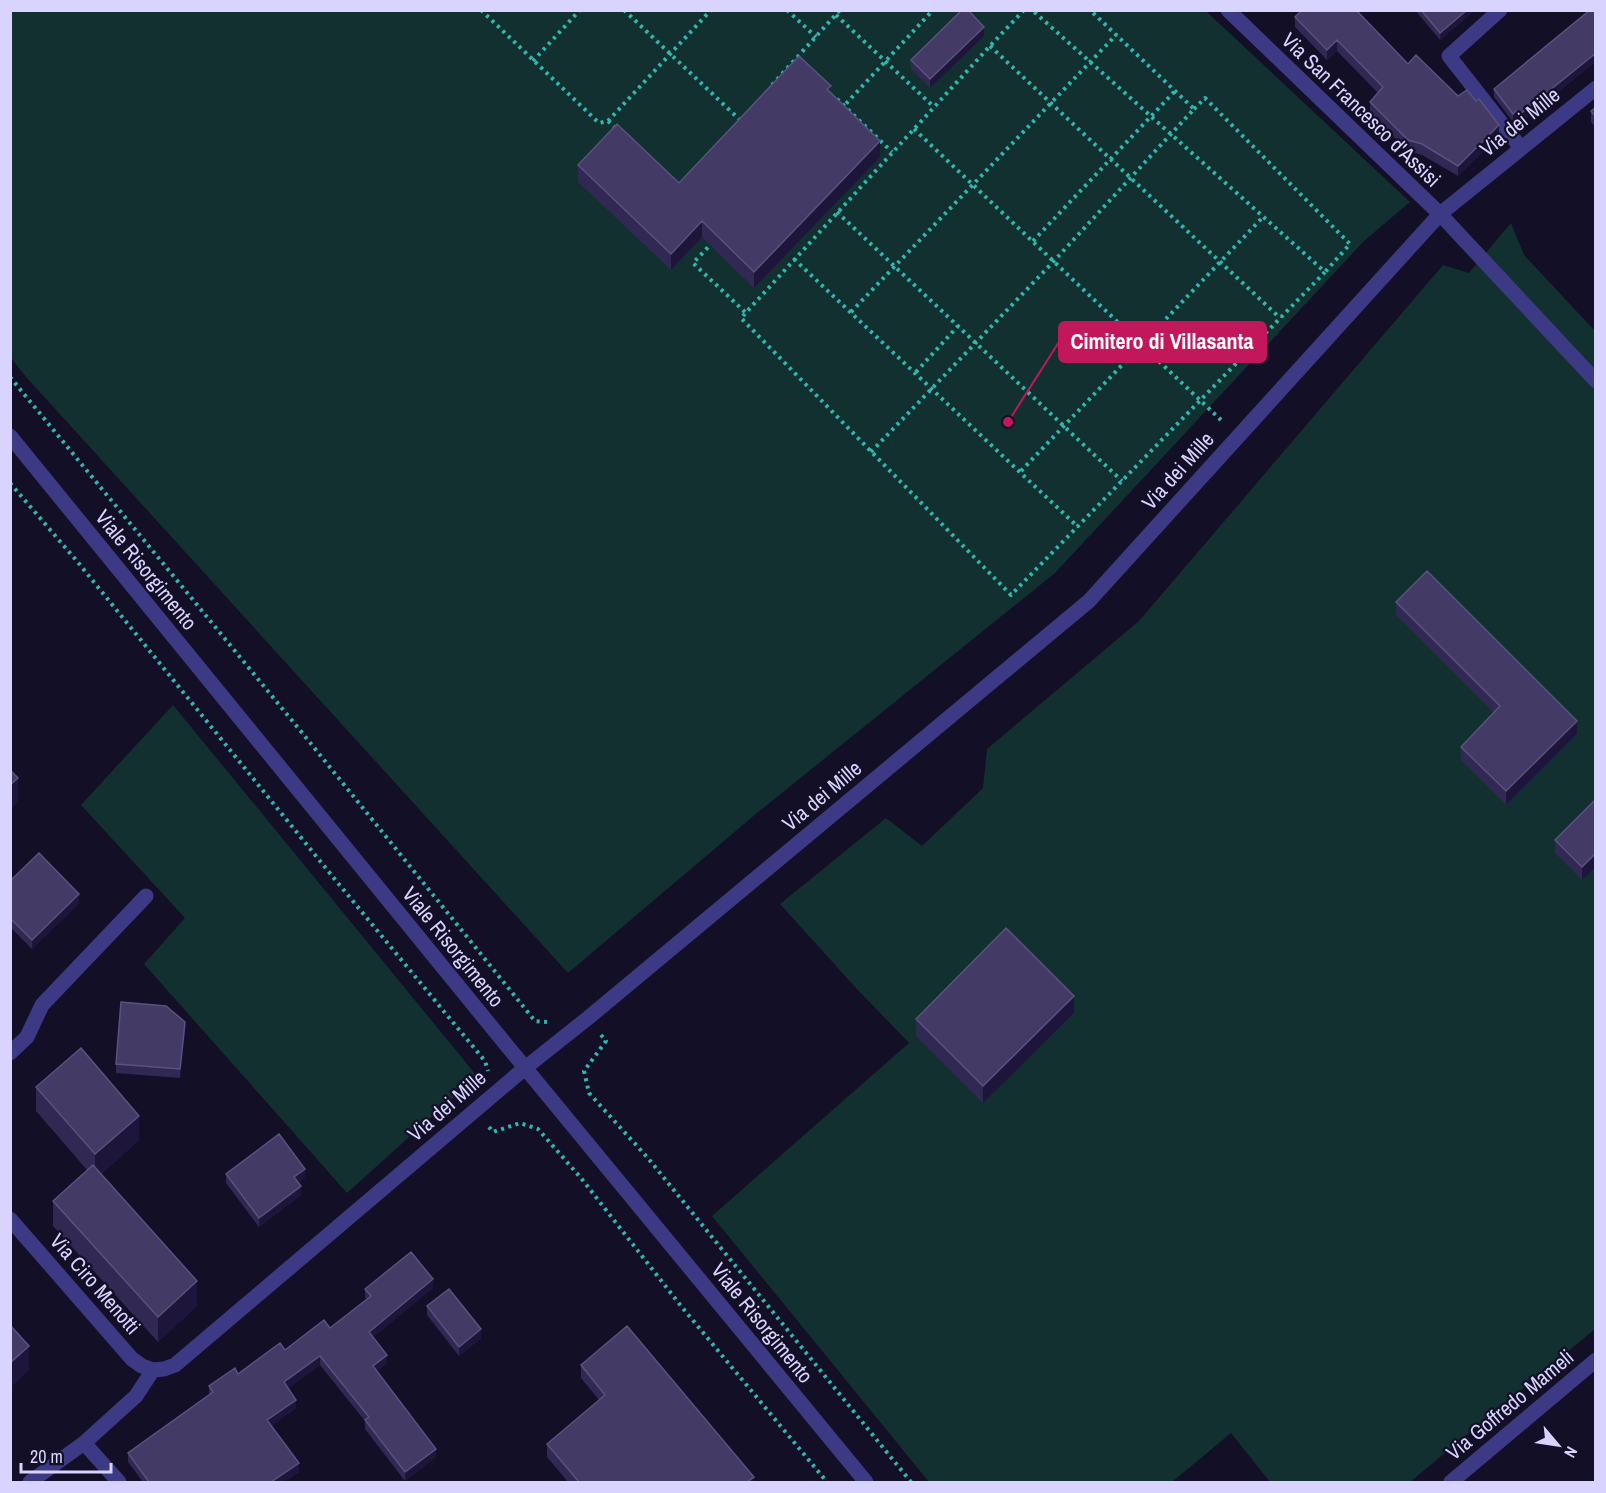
<svg xmlns="http://www.w3.org/2000/svg" width="1606" height="1493" font-family="'Archivo Narrow',sans-serif">
  <rect width="100%" height="100%" fill="#130f26"/>
  <path fill="#12302f" d="M 10,11 L 1206,11 L 1410,202 L 1364,241 L 1055,573 L 757,813 L 568,973 L 27,378 L 11,358 Z
    M 1511,223 L 1524,255 L 1595,331 L 1595,1329 L 1410,1482 L 1270,1482 L 1231,1433 L 1172,1482 L 929,1482 L 712,1216 L 909,1043 L 855,987 L 780,904 L 886,818 L 922,846 L 983,788 L 987,749 L 1139,621 L 1443,265 L 1469,273 Z
    M 173,705 L 477,1076 L 347,1193 L 144,964 L 185,918 L 81,805 Z"/>
  <g fill="none" stroke-linecap="round" stroke-linejoin="round">
    <path stroke="#2fb8b0" stroke-width="4" stroke-dasharray="3 4.5" stroke-linecap="butt" d="M 481,10 L 599,123 L 608,121 L 711,10
      M 624,10 L 740,120
      M 787,10 L 816,37
      M 1024,10 L 990,46 L 741,318 L 1011,595 L 1325,272 L 1032,10
      M 836,15 L 934,107
      M 990,46 L 1280,318
      M 533,61 L 580,10
      M 772,85 L 840,10
      M 837,99 L 892,152
      M 841,109 L 933,10
      M 1194,109 L 1205,98 L 1350,244 L 1325,272
      M 608,121 L 617,129
      M 914,129 L 1222,421
      M 837,212 L 1122,481
      M 1033,241 L 1175,91
      M 713,242 L 693,263 L 745,312
      M 794,259 L 1078,527
      M 851,312 L 1116,35
      M 916,372 L 958,326
      M 10,377 L 299,729 L 535,1021 L 547,1022
      M 871,452 L 1054,261 L 1194,109 L 1090,10
      M 1021,471 L 1263,217
      M 10,483 L 76,560 L 333,877 L 456,1026 L 485,1061 L 488,1071
      M 601,1035 L 606,1041 L 584,1071 L 589,1093 L 647,1157 L 911,1482
      M 489,1127 L 493,1132 L 520,1123 L 538,1129 L 581,1178 L 681,1306 L 827,1482"/>
    <path stroke="#3d3a85" stroke-width="15" d="M 1228,10 L 1440,214 L 1596,381
      M 1500,10 L 1449,56 L 1521,148
      M 10,436 L 499,1036 L 866,1482
      M 10,1053 L 27,1037 L 42,1005 L 146,896
      M 10,1219 L 132,1359 L 142,1366 L 153,1370
      M 84,1443 L 119,1482
      M 30,1482 L 84,1443 L 136,1396 L 153,1370 L 164,1369 L 175,1365 L 525,1068 L 588,1018 L 1089,601 L 1440,214 L 1596,88
      M 1451,1482 L 1596,1360"/>
  </g>
  <path fill="#312854" d="M 1415,10 L 1475,10 L 1440,40 Z
    M 1596,10 L 1596,61 L 1519,124 L 1516,119 L 1513,122 L 1494,97 L 1494,89 Z
    M 1295,17 L 1408,64 L 1499,136 L 1458,176 L 1422,155 L 1408,151 L 1370,113 L 1370,102 L 1378,93 L 1337,51 L 1327,60 L 1295,27 Z
    M 984,36 L 930,88 L 911,69 L 911,60 Z
    M 831,92 L 880,157 L 754,288 L 702,237 L 671,270 L 578,182 L 578,165 L 679,183 Z
    M 1596,107 L 1596,128 L 1591,122 L 1591,111 Z
    M 1396,602 L 1577,734 L 1506,805 L 1461,760 L 1461,747 L 1494,713 L 1396,615 Z
    M 1596,799 L 1596,867 L 1582,880 L 1555,853 L 1555,840 Z
    M 10,881 L 79,903 L 32,949 L 10,927 Z
    M 1074,1013 L 983,1103 L 916,1036 L 916,1019 Z
    M 185,1031 L 180,1078 L 116,1073 L 116,1064 Z
    M 36,1087 L 139,1140 L 101,1174 L 197,1306 L 158,1342 L 53,1226 L 53,1201 L 87,1170 L 36,1111 Z
    M 226,1174 L 305,1178 L 298,1183 L 301,1195 L 259,1227 L 226,1183 Z
    M 433,1288 L 373,1337 L 387,1363 L 377,1371 L 436,1457 L 405,1481 L 365,1429 L 365,1421 L 320,1365 L 288,1388 L 296,1408 L 271,1426 L 299,1472 L 283,1482 L 143,1482 L 128,1462 L 128,1453 L 209,1395 L 209,1386 L 238,1374 L 330,1328 L 367,1299 L 365,1298 L 365,1289 Z
    M 427,1306 L 481,1338 L 459,1356 L 427,1315 Z
    M 581,1365 L 754,1482 L 568,1482 L 547,1457 L 547,1444 L 599,1400 L 581,1378 Z"/>
  <path fill="#1d163a" d="M 1467,10 L 1475,10 L 1440,40 L 1440,33 Z
    M 984,27 L 984,36 L 930,88 L 930,79 Z
    M 1337,40 L 1337,51 L 1327,60 L 1327,50 Z
    M 1596,53 L 1596,61 L 1519,124 L 1519,115 Z
    M 1516,111 L 1516,119 L 1513,122 L 1513,114 Z
    M 1499,125 L 1499,136 L 1458,176 L 1458,166 Z
    M 880,141 L 880,157 L 754,288 L 754,272 Z
    M 702,221 L 702,237 L 671,270 L 671,254 Z
    M 1577,721 L 1577,734 L 1506,805 L 1506,791 Z
    M 18,778 L 18,802 L 10,810 L 10,785 Z
    M 1596,853 L 1596,867 L 1582,880 L 1582,867 Z
    M 79,894 L 79,903 L 32,949 L 32,940 Z
    M 1074,996 L 1074,1013 L 983,1103 L 983,1086 Z
    M 185,1022 L 185,1031 L 180,1078 L 180,1069 Z
    M 139,1116 L 139,1140 L 95,1179 L 95,1154 Z
    M 305,1169 L 305,1178 L 294,1186 L 294,1177 Z
    M 301,1186 L 301,1195 L 259,1227 L 259,1218 Z
    M 433,1279 L 433,1288 L 369,1341 L 369,1332 Z
    M 197,1281 L 197,1306 L 158,1342 L 158,1317 Z
    M 481,1329 L 481,1338 L 459,1356 L 459,1347 Z
    M 29,1346 L 29,1370 L 10,1388 L 10,1363 Z
    M 387,1355 L 387,1363 L 373,1375 L 373,1366 Z
    M 320,1356 L 320,1365 L 284,1391 L 284,1382 Z
    M 296,1400 L 296,1408 L 267,1429 L 267,1420 Z
    M 436,1449 L 436,1457 L 405,1481 L 405,1472 Z
    M 299,1463 L 299,1472 L 283,1482 L 271,1482 Z
    M 754,1477 L 754,1482 L 747,1482 Z"/>
  <path fill="#433a66" stroke="#5a527e" stroke-width="1.5" d="M 962,10 L 968,10 L 984,27 L 930,79 L 911,60 Z
    M 1302,10 L 1356,10 L 1408,64 L 1416,55 L 1458,96 L 1467,90 L 1476,101 L 1479,99 L 1499,125 L 1458,166 L 1422,144 L 1408,140 L 1370,102 L 1383,87 L 1337,40 L 1327,50 L 1295,17 Z
    M 1421,10 L 1467,10 L 1440,33 Z
    M 1590,10 L 1596,10 L 1596,53 L 1519,115 L 1516,111 L 1513,114 L 1494,89 Z
    M 799,56 L 831,86 L 827,89 L 880,141 L 754,272 L 702,221 L 671,254 L 578,165 L 617,124 L 679,183 Z
    M 1596,107 L 1596,117 L 1591,111 Z
    M 1427,571 L 1577,721 L 1506,791 L 1461,747 L 1500,706 L 1396,602 Z
    M 10,770 L 18,778 L 10,785 Z
    M 1596,799 L 1596,853 L 1582,867 L 1555,840 Z
    M 39,853 L 79,894 L 32,940 L 10,918 L 10,881 Z
    M 1006,928 L 1074,996 L 983,1086 L 916,1019 Z
    M 121,1002 L 166,1006 L 185,1022 L 180,1069 L 116,1064 Z
    M 81,1048 L 139,1116 L 95,1154 L 36,1087 Z
    M 279,1134 L 305,1169 L 294,1177 L 301,1186 L 259,1218 L 226,1174 Z
    M 93,1165 L 197,1281 L 158,1317 L 53,1201 Z
    M 411,1252 L 433,1279 L 369,1332 L 387,1355 L 373,1366 L 436,1449 L 405,1472 L 365,1420 L 369,1417 L 320,1356 L 284,1382 L 296,1400 L 267,1420 L 299,1463 L 271,1482 L 149,1482 L 128,1453 L 213,1392 L 209,1386 L 235,1368 L 238,1374 L 280,1343 L 285,1350 L 324,1320 L 330,1328 L 371,1296 L 365,1289 Z
    M 449,1289 L 481,1329 L 459,1347 L 427,1306 Z
    M 10,1325 L 29,1346 L 10,1363 Z
    M 627,1326 L 754,1477 L 747,1482 L 579,1482 L 547,1444 L 605,1395 L 581,1365 Z"/>
  <g text-anchor="middle" stroke-width="4.5" stroke-linejoin="round" paint-order="stroke">
    <g font-size="21" fill="#d9d4ff" stroke="#130f26">
      <text transform="translate(1361 110) rotate(44)" y="7">Via San Francesco d'Assisi</text>
      <text transform="translate(1520 122) rotate(-39)" y="7">Via dei Mille</text>
      <text transform="translate(1178 471) rotate(-48)" y="7">Via dei Mille</text>
      <text transform="translate(146 570) rotate(51)" y="7">Viale Risorgimento</text>
      <text transform="translate(822 796) rotate(-40)" y="7">Via dei Mille</text>
      <text transform="translate(453 947) rotate(51)" y="7">Viale Risorgimento</text>
      <text transform="translate(447 1106) rotate(-41)" y="7">Via dei Mille</text>
      <text transform="translate(95 1284) rotate(49)" y="7">Via Ciro Menotti</text>
      <text transform="translate(762 1323) rotate(51)" y="7">Viale Risorgimento</text>
      <text transform="translate(1510 1405) rotate(-40)" y="7">Via Goffredo Mameli</text>
    </g>
  </g>
  <path fill="none" stroke="#c2185b" stroke-width="2" d="M1008 422L1059 342"/>
  <circle fill="#c2185b" stroke="#130f26" stroke-width="2" cx="1008" cy="422" r="6"/>
  <rect fill="#c2185b" stroke="#c2185b" stroke-width="2" x="1059" y="322" width="207" height="40" rx="6"/>
  <g font-size="22" text-anchor="middle" font-weight="bold" fill="#fff">
    <text x="1162" y="349">Cimitero di Villasanta</text>
  </g>
  <rect width="1606" height="1493" fill="none" stroke="#d9d4ff" stroke-width="24"/>
  <g transform="translate(1558 1445) rotate(119)" stroke="#130f26" stroke-width="4.5" paint-order="stroke">
  <path d="M0-4.5L10 22L0 15L-10 22Z" fill="#d9d4ff"/>
  <text y="-9" font-size="16" font-weight="bold" text-anchor="middle" fill="#d9d4ff">N</text>
  </g>
  <path d="M21 1463v9h90v-9" fill="none" stroke="#d9d4ff" stroke-width="3"/>
  <text x="30" y="1463" font-size="18" fill="#d9d4ff" stroke="#130f26" stroke-width="4.5" paint-order="stroke">20 m</text>
</svg>
